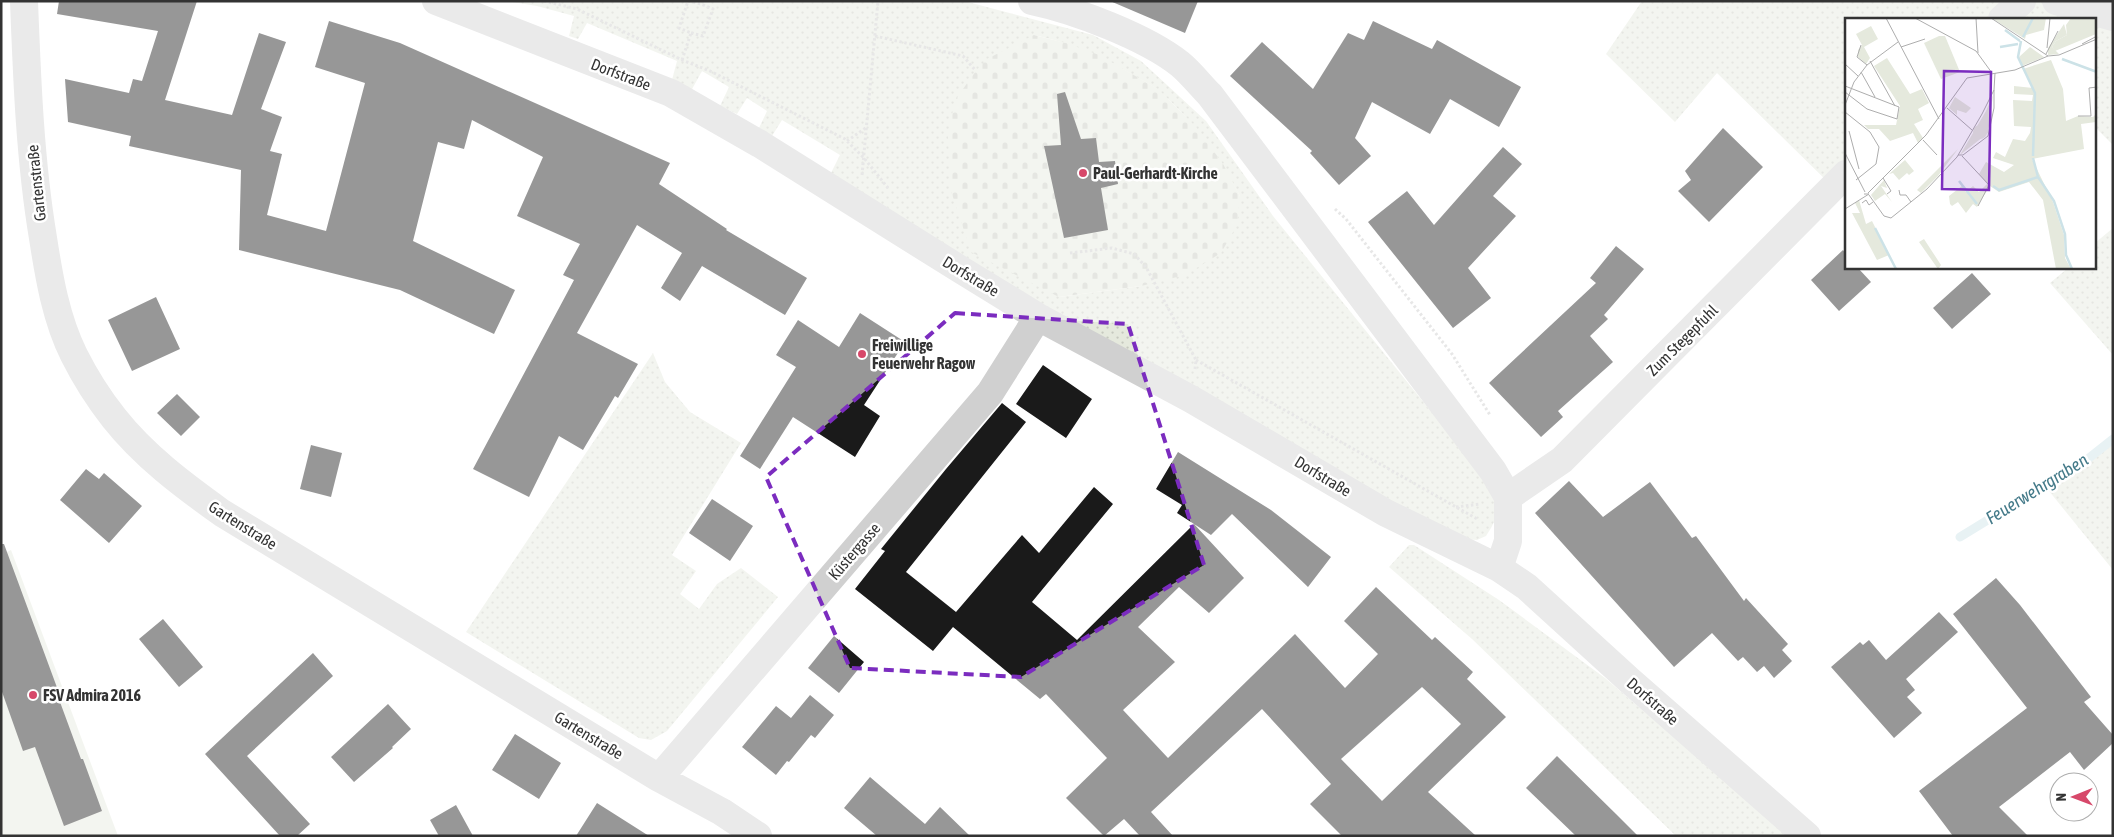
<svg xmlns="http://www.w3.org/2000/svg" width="2114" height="837" font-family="'Asap Condensed',sans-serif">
  <defs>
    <pattern id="grass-dots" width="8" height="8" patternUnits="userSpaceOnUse" patternTransform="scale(1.25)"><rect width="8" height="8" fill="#e5e9dd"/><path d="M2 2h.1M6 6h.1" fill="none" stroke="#c5c8be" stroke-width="1.8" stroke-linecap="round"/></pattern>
    <pattern id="cemetery-stones" width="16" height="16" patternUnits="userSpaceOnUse" patternTransform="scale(1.25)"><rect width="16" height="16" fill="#e5e9dd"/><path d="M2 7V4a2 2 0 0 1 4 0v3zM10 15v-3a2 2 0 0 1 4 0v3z" fill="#c5c8be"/></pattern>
  </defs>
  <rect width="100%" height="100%" fill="#fff"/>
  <path fill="url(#grass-dots)" fill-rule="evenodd" d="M 506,1 L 964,1 L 1093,35 L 1141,61 L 1206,121 L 1273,216 L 1493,488 L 1499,512 L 1491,528 L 1486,536 L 1477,540 L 1462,539 L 1394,505 L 1121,353 L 830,175 L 840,155 L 782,120 L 772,136 L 759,128 L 767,111 L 747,98 L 737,114 L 720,106 L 729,87 L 702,71 L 691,91 L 672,80 L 677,61 L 587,23 L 578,39 L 569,36 L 574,16 L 537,6 ZM 1034,35 C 1073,44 1098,55 1133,75 C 1141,80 1151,84 1159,91 C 1193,120 1218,156 1240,196 L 1141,286 L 1059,297 Z
    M 1642,1 L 2113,1 L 2113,145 L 2095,127 L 2095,19 L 1846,19 L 1846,174 L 1833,187 L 1717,73 L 1675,122 L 1606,54 Z
    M 2113,228 L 2113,355 L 2050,283 L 2068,268 L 2095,268 L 2095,243 Z
    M 653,353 L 665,382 L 690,412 L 741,443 L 672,555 L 696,571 L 680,594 L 699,609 L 717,584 L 741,568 L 778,597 L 667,731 L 651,740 L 639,738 L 466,632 Z
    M 2113,439 L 2113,570 L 2049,491 Z
    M 1409,545 L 1414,545 L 1499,600 L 1605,678 L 1789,836 L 1676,836 L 1472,639 L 1389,567 Z"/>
  <path fill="url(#cemetery-stones)" d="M 1034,35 L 1066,43 L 1099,55 L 1158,89 L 1196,127 L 1223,164 L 1240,196 L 1237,225 L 1221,253 L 1185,275 L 1141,286 L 1059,297 L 971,252 L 951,191 L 948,135 L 955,100 L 976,71 L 987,59 Z"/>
  <path fill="#e5e9dd" d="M 11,550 L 118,836 L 1,836 L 1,555 Z"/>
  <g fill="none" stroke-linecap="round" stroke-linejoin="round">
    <path stroke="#cce2e7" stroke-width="9" d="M 1960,537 L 2089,458 L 2113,439"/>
  </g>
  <path fill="#1a1a1a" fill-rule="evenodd" d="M 59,1 L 197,1 L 165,100 L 232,115 L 259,33 L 286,42 L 261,109 L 282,117 L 270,151 L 282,154 L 267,215 L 326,231 L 365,83 L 315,67 L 329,21 L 400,43 L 670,163 L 659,184 L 727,229 L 726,230 L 807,278 L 785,315 L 702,266 L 680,301 L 661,288 L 682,253 L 637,225 L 577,333 L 638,364 L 618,398 L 615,396 L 583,450 L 559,436 L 529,497 L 473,469 L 574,280 L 563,275 L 580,244 L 517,216 L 543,157 L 472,120 L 464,149 L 438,142 L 413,241 L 515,290 L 494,334 L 400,290 L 239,250 L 241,170 L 129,146 L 131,136 L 68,122 L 65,79 L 129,93 L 133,79 L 142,81 L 158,31 L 57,14 Z
    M 1110,1 L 1198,1 L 1185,33 Z
    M 1373,21 L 1432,49 L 1437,40 L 1521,87 L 1499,127 L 1450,99 L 1430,134 L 1372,102 L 1355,138 L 1371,156 L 1339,185 L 1310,153 L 1312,151 L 1230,76 L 1262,42 L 1313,89 L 1348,33 L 1364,40 Z
    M 1065,92 L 1081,139 L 1096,138 L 1099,162 L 1115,161 L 1118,184 L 1101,188 L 1108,230 L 1064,238 L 1044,146 L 1061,145 L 1057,94 Z
    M 1723,128 L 1763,167 L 1709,222 L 1678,191 L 1691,180 L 1685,171 Z
    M 1503,147 L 1522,164 L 1493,196 L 1516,216 L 1468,268 L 1491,298 L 1453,328 L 1368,222 L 1407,191 L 1434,225 Z
    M 1616,246 L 1644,269 L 1604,315 L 1608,319 L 1590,336 L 1613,362 L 1558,411 L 1563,417 L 1541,437 L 1489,383 L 1596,283 L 1590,278 Z
    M 1843,250 L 1846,254 L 1846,268 L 1858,268 L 1871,282 L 1839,311 L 1811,280 Z
    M 1972,273 L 1991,294 L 1952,329 L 1933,308 Z
    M 156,297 L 180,349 L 132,371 L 108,320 Z
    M 860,313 L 905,342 L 864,405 L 880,416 L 855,457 L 793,417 L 760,469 L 740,456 L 796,367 L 776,355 L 798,320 L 839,347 Z
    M 1043,365 L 1092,399 L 1066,438 L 1016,404 Z
    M 177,394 L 200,417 L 181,436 L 157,413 Z
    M 1002,403 L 1026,422 L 906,572 L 956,612 L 1022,535 L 1039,553 L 1094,487 L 1113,504 L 1032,602 L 1077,640 L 1194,524 L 1244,578 L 1209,613 L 1179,587 L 1138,627 L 1175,662 L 1123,710 L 1168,758 L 1295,634 L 1345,688 L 1378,654 L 1344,621 L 1376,587 L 1432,640 L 1435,637 L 1473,672 L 1467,679 L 1506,717 L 1428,792 L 1476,836 L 1342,836 L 1310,804 L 1331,784 L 1262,709 L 1151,812 L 1173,836 L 1140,836 L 1124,819 L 1104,836 L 1066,798 L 1107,758 L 1046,694 L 1040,699 L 953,627 L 933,651 L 855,589 L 885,551 L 881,549 L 946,469 ZM 1422,687 L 1461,724 L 1382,801 L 1341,759 Z
    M 311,445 L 342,453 L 331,497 L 300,489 Z
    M 1178,452 L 1271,510 L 1331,557 L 1308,587 L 1232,514 L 1211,535 L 1177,513 L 1182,505 L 1156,489 Z
    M 86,469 L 99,479 L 104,473 L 142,506 L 109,543 L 60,500 Z
    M 1569,481 L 1603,517 L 1650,482 L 1692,538 L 1696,536 L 1744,601 L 1746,598 L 1788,644 L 1782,650 L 1792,661 L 1774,678 L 1764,666 L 1757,672 L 1743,657 L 1738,661 L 1712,633 L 1674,667 L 1535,513 Z
    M 712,499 L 753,526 L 730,561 L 689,533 Z
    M 1,544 L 4,544 L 62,701 L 60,702 L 81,759 L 83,759 L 102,811 L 64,826 L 35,747 L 23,751 L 1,689 Z
    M 1996,578 L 2020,605 L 2091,697 L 2084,702 L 2113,735 L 2113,743 L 2084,770 L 2070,752 L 1999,807 L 2028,836 L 1953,836 L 1919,791 L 2027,708 L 1953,614 Z
    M 1939,612 L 1958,632 L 1906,679 L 1915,690 L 1907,697 L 1922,713 L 1894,738 L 1831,667 L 1860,642 L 1863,645 L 1869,640 L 1886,660 Z
    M 163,619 L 203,667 L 179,687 L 139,639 Z
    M 834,636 L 864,662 L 839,693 L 808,668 Z
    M 313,653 L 333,676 L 247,756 L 310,824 L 297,836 L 280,836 L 205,754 Z
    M 810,695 L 834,715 L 815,738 L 811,735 L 789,762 L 787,761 L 776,775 L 742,747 L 776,706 L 791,718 Z
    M 388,704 L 411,729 L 392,747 L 393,748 L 354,782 L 331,757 Z
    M 515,734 L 561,763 L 539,799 L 492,770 Z
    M 1557,756 L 1616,814 L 1638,836 L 1576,836 L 1526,788 Z
    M 870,777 L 925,824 L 940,807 L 970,836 L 877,836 L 844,808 Z
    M 597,803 L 649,836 L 576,836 Z
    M 456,805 L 473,836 L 439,836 L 430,820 Z"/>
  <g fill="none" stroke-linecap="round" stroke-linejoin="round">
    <path stroke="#cacaca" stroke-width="3" stroke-dasharray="2.5 2.5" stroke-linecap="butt" d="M 544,1 L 577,9 L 682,60 L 710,71 L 845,139 L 864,158 L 888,188
      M 691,33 L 703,36 L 713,9 L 701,4
      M 875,36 L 963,56 L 976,71
      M 682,60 L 691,33 L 679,28 L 688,1 L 701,4 L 702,1
      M 847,141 L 867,127
      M 862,175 L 878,1
      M 1335,209 L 1346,219 L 1452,354 L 1490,415
      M 1070,253 L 1112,248 L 1134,254 L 1146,267 L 1196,360 L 1195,369
      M 1196,360 L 1479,520
      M 1456,507 L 1480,504"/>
    <path stroke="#d0d0d0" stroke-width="28" d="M 24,1 C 27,80 30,160 43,238 C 49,277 56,319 74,355 C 85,377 99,399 114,418 C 144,456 183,485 222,513 L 659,778 L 722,812 L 758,836
      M 436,1 L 671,93 L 760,144 L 958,268 L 1038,317 L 1191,399 L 1386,513 L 1499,568 L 1527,587 L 1629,680 L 1807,836
      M 1032,1 C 1075,10 1146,37 1180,64 C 1191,73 1200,85 1210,95 L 1493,471 L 1508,497 L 1508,541 L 1499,568
      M 2056,1 L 2113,17
      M 2002,19 L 2022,1
      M 1508,497 L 1562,460 L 1846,174
      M 659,778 L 990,393 L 1038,317"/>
  </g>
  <path d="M0 0H2114V837H0ZM 955,313 L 1128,324 L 1204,565 L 1021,677 L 850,668 L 766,477 Z" fill="#fff" fill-opacity=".55" fill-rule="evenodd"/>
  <path fill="none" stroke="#7b2cbf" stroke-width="4" stroke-dasharray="10 6" stroke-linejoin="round" d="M 955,313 L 1128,324 L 1204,565 L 1021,677 L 850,668 L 766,477 Z"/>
  <g fill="#d7486a" stroke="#fff" stroke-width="2">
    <circle cx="1083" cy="173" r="5"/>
    <circle cx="862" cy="354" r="5"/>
    <circle cx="33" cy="695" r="5"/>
  </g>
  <g text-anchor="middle" stroke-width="5" stroke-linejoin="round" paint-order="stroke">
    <g font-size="16" fill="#333" stroke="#fff">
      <text transform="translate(621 74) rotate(21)" y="6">Dorfstraße</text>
      <text transform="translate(36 183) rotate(-96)" y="6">Gartenstraße</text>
      <text transform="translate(971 276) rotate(31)" y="6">Dorfstraße</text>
      <text transform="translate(1682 340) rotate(-45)" y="6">Zum Stegepfuhl</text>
      <text transform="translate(1323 476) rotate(31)" y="6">Dorfstraße</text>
      <text transform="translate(243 525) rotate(32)" y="6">Gartenstraße</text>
      <text transform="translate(854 551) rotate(-49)" y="6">Küstergasse</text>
      <text transform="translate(1653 701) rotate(41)" y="6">Dorfstraße</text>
      <text transform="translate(589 735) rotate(31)" y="6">Gartenstraße</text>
    </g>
    <g font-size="16" font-weight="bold" fill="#333" stroke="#fff" text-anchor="start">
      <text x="1093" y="179">Paul-Gerhardt-Kirche</text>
      <text x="872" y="351">Freiwillige<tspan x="872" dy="18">Feuerwehr Ragow</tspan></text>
      <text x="43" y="701">FSV Admira 2016</text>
    </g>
    <g font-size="18" font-style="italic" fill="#447a89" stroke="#fff">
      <text transform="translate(2037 489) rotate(-32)" y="6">Feuerwehrgraben</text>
    </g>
  </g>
  <g transform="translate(1845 18)">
    <rect width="251" height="251" fill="#fff"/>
    <path d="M 201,0 L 199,12 L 181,17 L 180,21 L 148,1 ZM 226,0 L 251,0 L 251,16 L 210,33 L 207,29 L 211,23 L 222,17 L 221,7 ZM 26,8 L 33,21 L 19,29 L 25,40 L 21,46 L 13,39 L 13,32 L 17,27 L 11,16 ZM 42,40 L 65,76 L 77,71 L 84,85 L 73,91 L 78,102 L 69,106 L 78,120 L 73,125 L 68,115 L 45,123 L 34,111 L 23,111 L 19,107 L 51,107 L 55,88 L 29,48 ZM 206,42 L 218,71 L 221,103 L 233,98 L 248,99 L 251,96 L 251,104 L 236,106 L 239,131 L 187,141 L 208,184 L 219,217 L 220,240 L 226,251 L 211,251 L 198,182 L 184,164 L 154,174 L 145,168 L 132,189 L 128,186 L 121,195 L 113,184 L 107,188 L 105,186 L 104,178 L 117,168 L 121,174 L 128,168 L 134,174 L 142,166 L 134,156 L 141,144 L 159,154 L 169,147 L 148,140 L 151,134 L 160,139 L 168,121 L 180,123 L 185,115 L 186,109 L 169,108 L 168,82 L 187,83 L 188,77 L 169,76 L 169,68 L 188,70 L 178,51 ZM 148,77 L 143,115 L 115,137 L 141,93 ZM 110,79 L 126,90 L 121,95 L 112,92 L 112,97 L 104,90 ZM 113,131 L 93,158 L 76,175 L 72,172 ZM 60,142 L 69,153 L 64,157 L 62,155 L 54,162 L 48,155 L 44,156 ZM 39,162 L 42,170 L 36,168 L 47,184 L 40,176 L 30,183 L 26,177 ZM 14,182 L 21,206 L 27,203 L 44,237 L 32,242 L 7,195 L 15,195 L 10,185 ZM 79,221 L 96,247 L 93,251 L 74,224 Z" fill="#e5e9dd"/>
    <path d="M 219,6 L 222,17 L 211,23 L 207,29 L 214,36 L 203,37 L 203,30 ZM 185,29 L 199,39 L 177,48 L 174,39 Z" fill="#e5e9dd"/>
    <path d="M128 114a7 7 0 1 1 14 0a7 7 0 1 1-14 0Z" fill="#e5e9dd"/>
    <path d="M 94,18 L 100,18 L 115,54 L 96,61 L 79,25 Z" fill="#e5e9dd"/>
    <path fill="none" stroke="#cce2e7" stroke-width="2.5" d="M 160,12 L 175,23M 178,19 L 188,0M 176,23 L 173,39 L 190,75 L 188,138M 155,29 L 173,26M 217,41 L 252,54M 188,140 L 193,159 L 209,183 L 220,216 L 221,237 L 227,251M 114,163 L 132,186M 148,168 L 154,172 L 193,159M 30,210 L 51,251"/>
    <path fill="none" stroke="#adadad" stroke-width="1" d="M 41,0 L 94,101M 70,0 L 131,33 L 147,55M 131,0 L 133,35M 146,0 L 203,38 L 214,37 L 252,21M 237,26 L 252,18M 16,27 L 12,39 L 22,47M 56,29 L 80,21M 202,30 L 205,0M 201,36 L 213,13M 25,43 L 50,88M 0,46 L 13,58M 16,54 L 30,79M 0,68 L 54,89 L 52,101 L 22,91 L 0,74M 0,87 L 9,64 L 22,47 L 53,24M 102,90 L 127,112M 0,94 L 25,114 L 34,129 L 31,146 L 11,162M 233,98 L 246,98 L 244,70 L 252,69M 4,113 L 14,151M 78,122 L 92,137M 0,135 L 20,174M 113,137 L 118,137 L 143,118 L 149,90 L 149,72M 117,138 L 144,167 L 133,188M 38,160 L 46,173 L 42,176M 54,172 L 55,177 L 61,177 L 66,184M 23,175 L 81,117 L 122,60 L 170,52 L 203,38M 24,177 L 39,198 L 46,200 L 82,171 L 112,139 L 137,96 L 149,72 L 150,55M 17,185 L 21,182 L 24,187 L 28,184M 0,191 L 24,176 L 19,176"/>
    <path fill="#7b2cbf" fill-opacity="0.15" stroke="#7b2cbf" stroke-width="2.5" d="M 99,53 L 146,54 L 144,172 L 97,171 Z"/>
    <rect width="251" height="251" fill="none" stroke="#333" stroke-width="2.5"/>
  </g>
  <rect width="2114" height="837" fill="none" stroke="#333333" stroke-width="5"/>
  <g transform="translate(2074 797) rotate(269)"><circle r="24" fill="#ffffff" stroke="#adadad"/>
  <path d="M0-4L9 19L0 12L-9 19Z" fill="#d7486a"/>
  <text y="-8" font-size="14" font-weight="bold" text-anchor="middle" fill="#333333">N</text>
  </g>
</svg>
